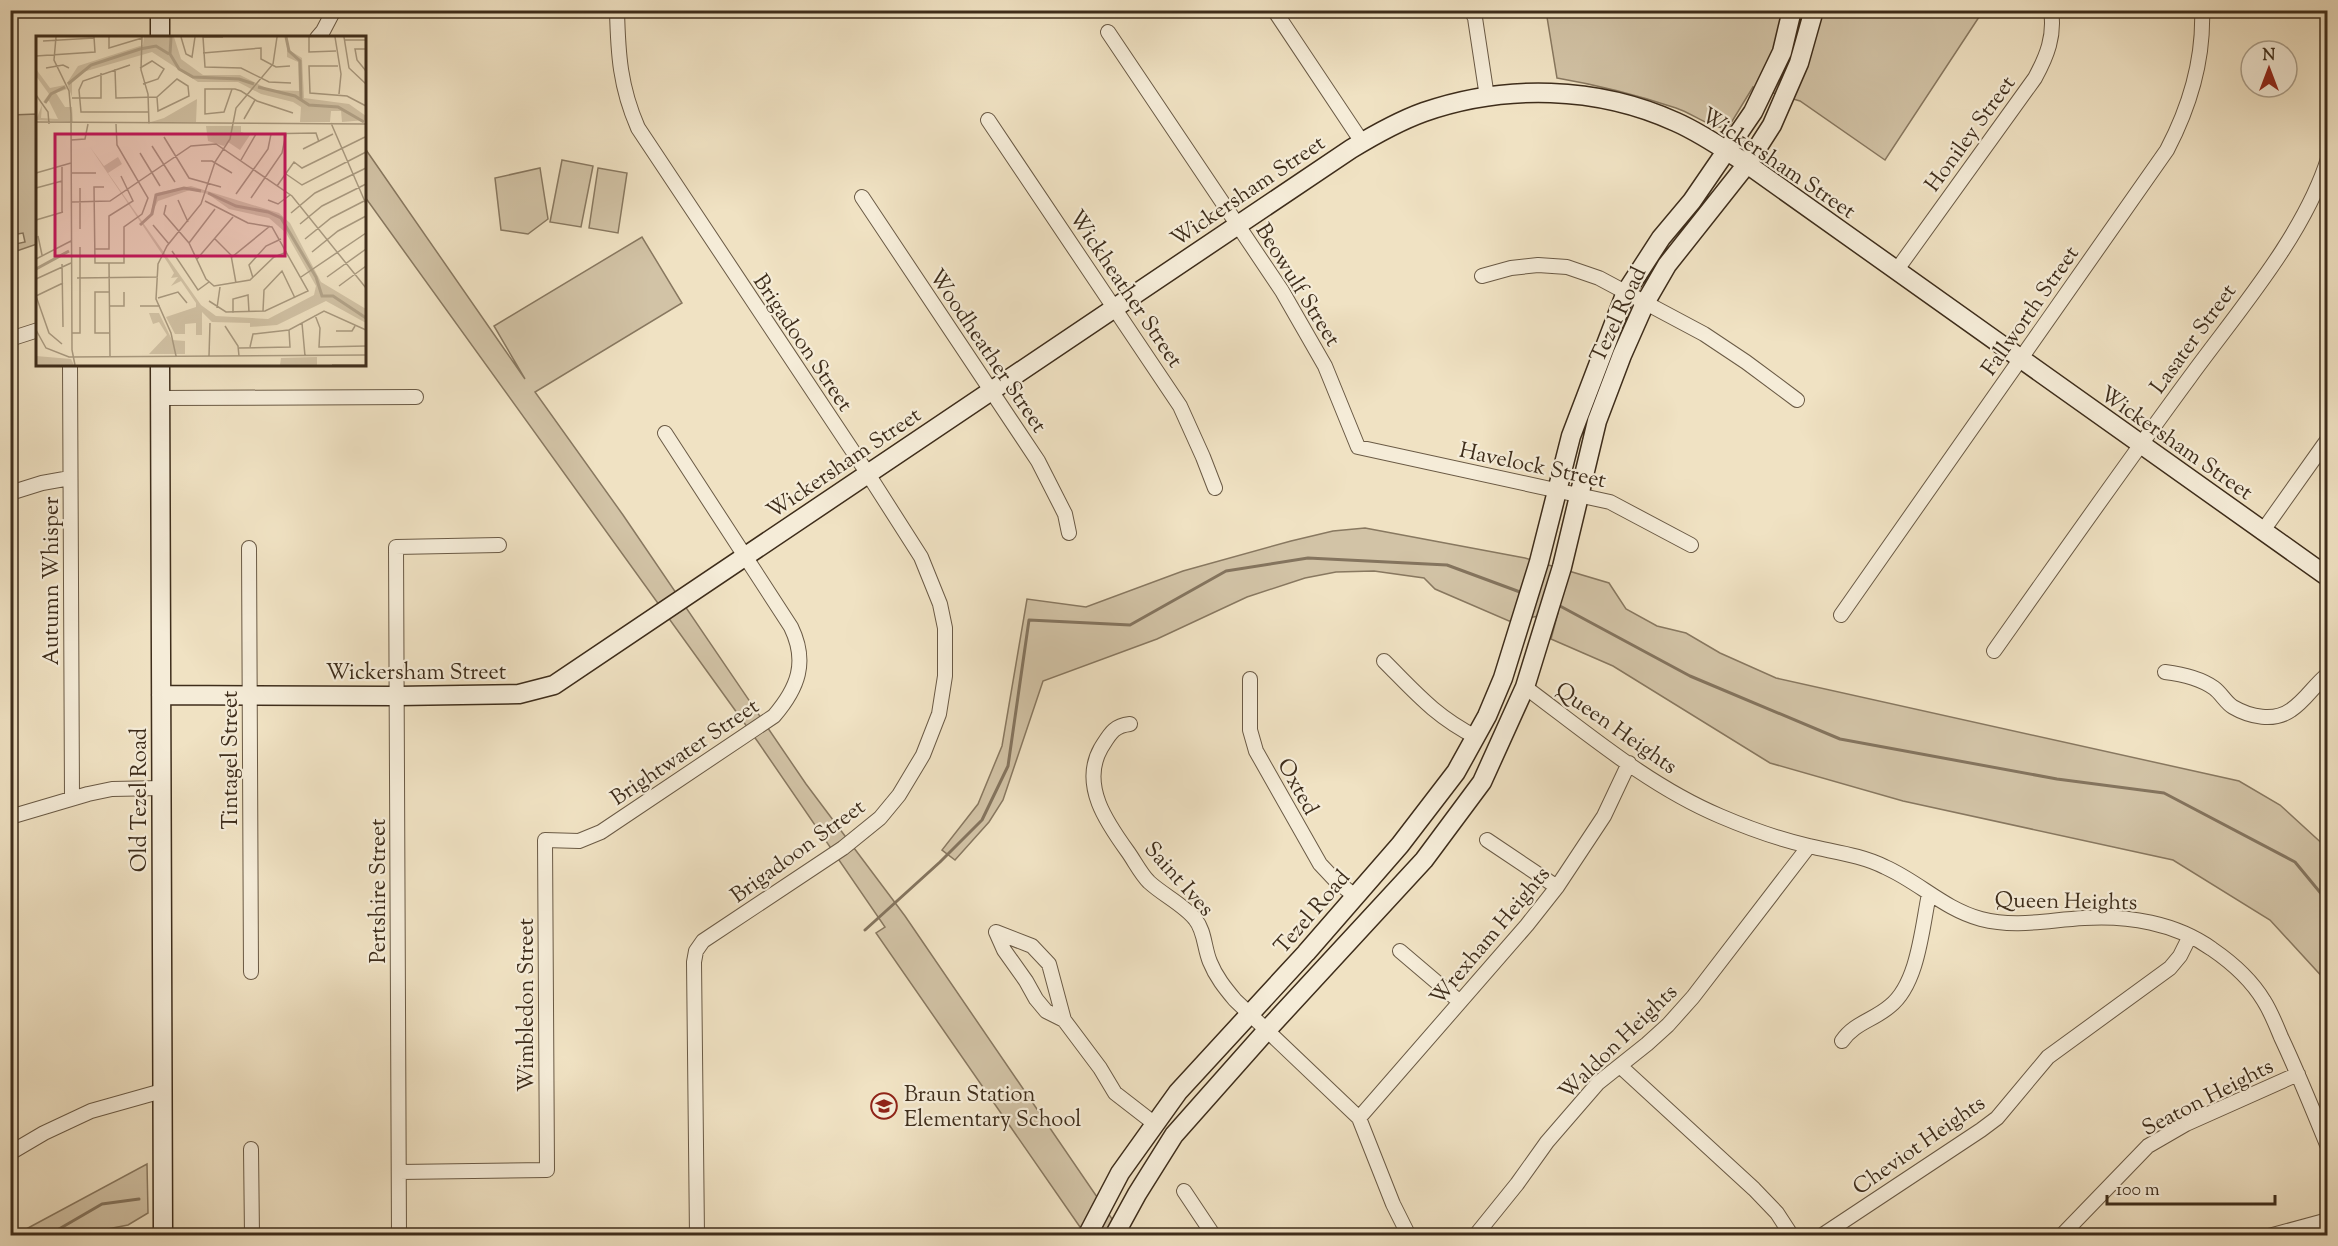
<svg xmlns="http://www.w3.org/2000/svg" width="2338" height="1246" font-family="'Sorts Mill Goudy',serif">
  <rect width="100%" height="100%" fill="#f0e2c3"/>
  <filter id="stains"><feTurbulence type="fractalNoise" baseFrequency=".00333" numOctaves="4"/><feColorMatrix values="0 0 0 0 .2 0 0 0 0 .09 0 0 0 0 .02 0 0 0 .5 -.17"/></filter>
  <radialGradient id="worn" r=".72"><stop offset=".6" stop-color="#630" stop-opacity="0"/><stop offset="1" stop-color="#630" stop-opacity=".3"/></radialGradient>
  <path fill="#d2c3a6" stroke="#887860" stroke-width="1.5" d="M 1978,10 L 1979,17 L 1885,160 L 1800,101 L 1753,87 L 1728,128 C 1709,128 1694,114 1676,108 C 1637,95 1598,85 1557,78 L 1546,11 Z
    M 37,114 L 37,244 L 11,253 L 11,245 L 25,242 L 23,233 L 11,235 L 10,152 L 13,152 L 14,144 L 11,143 L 11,115 Z
    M 364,147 L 525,379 L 494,326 L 642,237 L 682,303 L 535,392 L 623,515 L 806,784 L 905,916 L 1123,1235 L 1086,1235 L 1080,1227 L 876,933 L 885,927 L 758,742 L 365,197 Z
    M 562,160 L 593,166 L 581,227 L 550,222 Z
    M 540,168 L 548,219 L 528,234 L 501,230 L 495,178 Z
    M 598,168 L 627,173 L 618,233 L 589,228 Z
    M 1365,528 L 1525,558 L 1609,583 L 1626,609 L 1657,626 L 1686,633 L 1720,653 L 1776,678 L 2239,781 L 2280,805 L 2327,848 L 2327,982 L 2270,920 L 2173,860 L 1903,801 L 1770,763 L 1613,666 L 1551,639 L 1558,613 L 1509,621 L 1435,589 L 1424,578 L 1374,571 L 1336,572 L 1305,578 L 1247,597 L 1157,639 L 1043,681 L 1003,800 L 989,822 L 955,860 L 942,850 L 978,804 L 1002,746 L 1027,599 L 1086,607 L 1183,571 L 1291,541 L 1333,531 Z
    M 147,1164 L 148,1213 L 128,1225 L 77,1235 L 15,1235 Z"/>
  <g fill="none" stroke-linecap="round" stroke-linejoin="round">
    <path stroke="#84745e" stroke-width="3" d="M 1560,606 L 1690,676 L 1840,739 L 2057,779 L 2164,793 L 2295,862 L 2328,902
      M 865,930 L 940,862 L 982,820 L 1008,766 L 1029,620 L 1130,625 L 1226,571 L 1308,558 L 1447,565 L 1520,592
      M 47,1236 L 102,1204 L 139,1199"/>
    <g stroke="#6a5a45" stroke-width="16">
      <path id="street" d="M 617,10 C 618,54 620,87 638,128 L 868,474 L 921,557 L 940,604 L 945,628 L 945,676 L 939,714 L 923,755 L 899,795 L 880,818 L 843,848 L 703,941 L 696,951 L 694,962 L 697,1236
        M 1274,10 L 1362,142
        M 1471,10 L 1475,18 L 1487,97
        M 1108,32 L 1282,291 L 1325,366 L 1358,447 L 1610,502 L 1691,545
        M 317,38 L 323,31 L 334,10
        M 988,120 L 1180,406 L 1203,457 L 1215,488
        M 862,197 L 1038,461 L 1065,514 L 1069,533
        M 1896,271 L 2035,78 C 2047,56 2055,36 2051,10
        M 1482,276 L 1511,268 L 1538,265 L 1567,267 L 1599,278 L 1704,334 L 1746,362 L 1797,400
        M 10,339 L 38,330
        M 70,364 L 72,798
        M 160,398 L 416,397
        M 10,493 L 42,483 L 70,478
        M 2262,532 L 2328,439
        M 249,548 L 251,972
        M 1841,615 L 2167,150 C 2190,106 2204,61 2202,10
        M 1994,651 C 2059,559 2123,468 2190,377 C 2238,311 2303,237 2328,159
        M 1384,661 C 1416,693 1435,716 1476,737
        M 2165,672 C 2181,674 2200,678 2214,688 C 2221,693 2226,703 2233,707 C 2250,717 2274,722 2291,710 C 2306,700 2314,685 2328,674
        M 1250,679 L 1250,730 L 1256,751 L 1320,864 L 1336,881 L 1355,896
        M 1525,687 C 1587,733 1649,786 1720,816 C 1748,828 1778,839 1809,846 C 1834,852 1861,855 1885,867 C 1919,882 1944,909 1981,919 C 2016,928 2048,920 2084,918 C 2127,915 2176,923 2212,949 C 2231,962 2252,981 2264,1001 C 2271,1012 2276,1025 2281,1037 C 2298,1073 2313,1110 2328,1147
        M 1130,724 C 1113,726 1110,734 1101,748 C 1080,785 1107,823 1128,852 C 1135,862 1141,874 1149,882 C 1163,895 1184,905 1195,919 C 1205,931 1204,948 1210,962 C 1216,977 1225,988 1235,1000 L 1359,1118 L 1393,1204 L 1409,1236
        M 10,817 L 88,794 L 112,789 L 162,788
        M 1487,840 L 1557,887
        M 996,932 L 1032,946 L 1049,964 L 1064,1020 L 1100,1068 L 1115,1093 L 1155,1124
        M 996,932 L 1004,950 L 1026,981 L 1036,999 L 1046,1011 L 1064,1020
        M 1400,951 L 1460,1002
        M 1842,1041 C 1854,1023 1874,1020 1890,1006 C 1918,984 1922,928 1929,894
        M 1620,1066 L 1754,1189 L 1777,1213 L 1792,1236
        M 1359,1118 L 1527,925 L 1557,887 L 1604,816 L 1629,763
        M 251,1149 L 252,1236
        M 10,1153 L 44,1133 L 91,1111 L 162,1091
        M 399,1172 L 547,1170 L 545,840 L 579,841 L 601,832 L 774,716 C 798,688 808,662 791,627 L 665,433
        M 1184,1191 L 1214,1236
        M 399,1236 L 396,547 L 499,545
        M 1475,1236 L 1517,1184 L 1547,1142 L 1598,1083 L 1647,1044 L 1668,1025 L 1693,997 L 1809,846
        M 1821,1236 L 1981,1130 L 1997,1118 L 2048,1057 L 2170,968 L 2180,956 L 2190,936
        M 2061,1236 L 2148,1146 L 2186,1124 L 2298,1074
        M 2269,1236 L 2328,1220"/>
    </g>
    <g stroke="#3e2d1b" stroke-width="21">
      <path id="secondary" d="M 160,38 L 160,10
        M 160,364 L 163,1236
        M 161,695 L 397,696 L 519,694 L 554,685 L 1351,149 C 1374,135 1399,121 1424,112 C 1505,84 1597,86 1676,122 C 1701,133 1724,149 1747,164 L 2328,577
        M 1087,1236 L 1120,1173 L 1178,1092 L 1306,953 L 1400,845 L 1456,772 L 1487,716 L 1503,678 L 1539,562 L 1571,436 L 1626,292 L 1661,238 L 1692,201 L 1753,112 L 1782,52 L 1792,10
        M 1114,1236 L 1137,1194 L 1174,1135 L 1268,1029 L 1424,860 L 1482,782 L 1525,687 L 1562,567 L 1597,421 L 1622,355 L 1645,303 L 1667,265 L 1747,164 L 1772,125 L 1799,63 L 1814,10"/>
    </g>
    <use href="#street" stroke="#f5ecd8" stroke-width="14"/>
    <use href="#secondary" stroke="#f5ecd8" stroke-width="18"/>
  </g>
  <defs>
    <g id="school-ring" transform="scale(1.35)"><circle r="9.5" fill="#f5ecd8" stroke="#8f2418" stroke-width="1.5"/><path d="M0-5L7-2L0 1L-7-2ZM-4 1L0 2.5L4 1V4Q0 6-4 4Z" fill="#8f2418"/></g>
  </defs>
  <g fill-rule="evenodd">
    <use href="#school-ring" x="884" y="1106"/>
  </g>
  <g text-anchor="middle" stroke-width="4.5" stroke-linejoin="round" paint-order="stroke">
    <g font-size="22" fill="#3e2d1b" stroke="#f5ecd8">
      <text transform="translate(1969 133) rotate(-54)" y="8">Honiley Street</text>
      <text transform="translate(1779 162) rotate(34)" y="8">Wickersham Street</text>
      <text transform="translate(1247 190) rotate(-34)" y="8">Wickersham Street</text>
      <text transform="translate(1299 284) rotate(58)" y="8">Beowulf Street</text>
      <text transform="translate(1127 288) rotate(56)" y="8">Wickheather Street</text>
      <text transform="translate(2029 310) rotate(-55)" y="8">Fallworth Street</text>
      <text transform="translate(1617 314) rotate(-65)" y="8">Tezel Road</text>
      <text transform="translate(2192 338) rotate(-54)" y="8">Lasater Street</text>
      <text transform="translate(804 342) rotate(56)" y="8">Brigadoon Street</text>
      <text transform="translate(989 350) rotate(56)" y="8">Woodheather Street</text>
      <text transform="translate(2177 442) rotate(35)" y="8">Wickersham Street</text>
      <text transform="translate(843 462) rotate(-34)" y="8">Wickersham Street</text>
      <text transform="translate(1533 464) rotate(12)" y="8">Havelock Street</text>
      <text transform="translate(50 581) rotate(-90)" y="8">Autumn Whisper</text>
      <text x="416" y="679">Wickersham Street</text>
      <text transform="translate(1617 727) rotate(35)" y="8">Queen Heights</text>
      <text transform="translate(684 751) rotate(-34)" y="8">Brightwater Street</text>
      <text transform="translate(229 760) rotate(-90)" y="8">Tintagel Street</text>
      <text transform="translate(1299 786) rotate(61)" y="8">Oxted</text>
      <text transform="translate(138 800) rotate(-90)" y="8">Old Tezel Road</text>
      <text transform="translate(797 850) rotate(-36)" y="8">Brigadoon Street</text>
      <text transform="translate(1180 878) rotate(48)" y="8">Saint Ives</text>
      <text transform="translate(377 891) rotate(-90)" y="8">Pertshire Street</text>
      <text transform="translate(2066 900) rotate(1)" y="8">Queen Heights</text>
      <text transform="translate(1311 911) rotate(-49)" y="8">Tezel Road</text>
      <text transform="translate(1489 935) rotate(-50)" y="8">Wrexham Heights</text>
      <text transform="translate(525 1005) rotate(-90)" y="8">Wimbledon Street</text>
      <text transform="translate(1617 1041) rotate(-44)" y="8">Waldon Heights</text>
      <text transform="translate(2207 1096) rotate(-27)" y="8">Seaton Heights</text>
      <text transform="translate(1918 1144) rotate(-35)" y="8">Cheviot Heights</text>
    </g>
    <g font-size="22" fill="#3e2d1b" stroke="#f5ecd8" text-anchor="start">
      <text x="904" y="1101">Braun Station<tspan x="904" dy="25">Elementary School</tspan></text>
    </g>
  </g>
  <g transform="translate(36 36)">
    <rect width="330" height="330" fill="#f0e2c3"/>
    <path d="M 108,1 L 138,1 L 145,23 L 167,39 L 204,39 L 234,54 L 263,55 L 262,26 L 251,21 L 251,1 L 253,14 L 266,22 L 268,62 L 313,68 L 330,80 L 330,84 L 306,86 L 305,75 L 295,75 L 294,86 L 264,86 L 265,71 L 257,66 L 225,58 L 202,46 L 162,46 L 116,16 L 47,36 L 36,45 L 36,61 L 31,47 L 42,30 L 107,9 ZM 0,33 L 14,52 L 29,49 L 31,53 L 20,57 L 29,71 L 36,71 L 37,86 L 0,84 L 6,69 L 5,82 L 22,83 L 13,65 L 7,66 L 13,58 L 0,40 ZM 161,63 L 160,86 L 115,86 L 128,82 ZM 170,90 L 205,90 L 205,96 L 214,99 L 204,114 L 192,106 L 188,110 L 172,105 ZM 54,111 L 68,130 L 82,121 L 86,128 L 72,137 L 165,269 L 180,280 L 232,283 L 278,259 L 280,250 L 250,197 L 233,182 L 193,173 L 172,158 L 154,154 L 122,165 L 113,182 L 120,157 L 155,150 L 243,177 L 254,187 L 285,246 L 330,273 L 330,287 L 290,265 L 241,289 L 214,291 L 214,287 L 176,286 L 166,276 L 166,299 L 160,299 L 160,287 L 149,288 L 149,298 L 139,298 L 130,281 L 160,271 L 160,267 L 145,245 L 135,250 L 142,241 L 135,242 L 138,237 L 132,227 ZM 113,277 L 123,277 L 136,304 L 149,305 L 149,318 L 113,318 L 131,299 L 123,286 L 117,288 ZM 0,320 L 35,323 L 38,329 L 0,329 ZM 281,321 L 281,329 L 244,329 L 245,322 Z" fill="#d2c3a6"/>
    <path fill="none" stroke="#b3a48a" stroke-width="3" d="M 135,1 L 134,18 L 143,33 L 157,41 L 203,43 L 218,48M 250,1 L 253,15 L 264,25 L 265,63M 32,48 L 55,29 L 104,13 L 120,10 L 133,18M 222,51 L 259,60 L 273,69 L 302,71 L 328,86M 9,67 L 15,58 L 29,51M 172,157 L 200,170 L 232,176 L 245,182 L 280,241 L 286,260 L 297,260 L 330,282M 104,189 L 116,178 L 120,159 L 148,152 L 165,155M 0,233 L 33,215"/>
    <path fill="none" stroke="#a99a80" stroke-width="1.5" d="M 20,1 L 18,24 L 33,55 L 35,78 L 36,314 L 39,329M 73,1 L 73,12 L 106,2M 106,1 L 105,34 L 112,58 L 113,88M 145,1 L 150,18 L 156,21 L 159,1M 167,1 L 169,31 L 205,32 L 233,46 L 255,47M 167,1 L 187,1M 273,1 L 273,16 L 300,15M 299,1 L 305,38 L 303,58M 308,1 L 313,32 L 330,48M 308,4 L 330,4M 7,5 L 58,2M 330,13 L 319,13 L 321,24 L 330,35M 167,17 L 225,12 L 225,23 L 240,31 L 254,30M 0,20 L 59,16 L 58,1M 94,29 L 47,45 L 43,54 L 45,76 L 113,76M 302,30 L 273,30 L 274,57 L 311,60 L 330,70M 10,32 L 27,29 L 33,32M 104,32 L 116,25 L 128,33 L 122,43 L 107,48M 79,33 L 80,62 L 121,61 L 141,43 L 152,50 L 153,60 L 122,75 L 121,61M 196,53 L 188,76 L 169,78 L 169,53 L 199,53 L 205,55 L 221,65 L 257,77M 0,59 L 12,76 L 13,88M 36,62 L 65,62 L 65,37M 208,83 L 219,64M 0,86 L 330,88M 295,87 L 330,168M 128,101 L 153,142 L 185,151M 35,104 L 49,103 L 52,88M 116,110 L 139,146M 267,113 L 297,98M 104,117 L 124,150M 205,124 L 220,98 L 280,97 L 283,106M 165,125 L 176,125 L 196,137M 26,129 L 26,176M 0,137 L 35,127M 35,137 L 60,137M 250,138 L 266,149 L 330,116M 241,150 L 258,126 L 266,132 L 329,101M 68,151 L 58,151 L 59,227 L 88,227 L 88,191 L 106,178 L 112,162 L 81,109 L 80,88M 0,152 L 26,145M 44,152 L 44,193M 200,158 L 232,113 L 235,98M 215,162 L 246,117 L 250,98M 142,164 L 152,186M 232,164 L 242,168 L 254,159M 169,165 L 212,187 L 236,191 L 272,255 L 229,275 L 190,276 L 173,265M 35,166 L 74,165 L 155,110 L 180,108 L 256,160 L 330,252M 130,169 L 128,178 L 153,207 L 170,243 L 178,250 L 214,244 L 238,221 L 251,216M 255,177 L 279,157 L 330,132M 0,184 L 27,176M 264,188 L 286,170 L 330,148M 117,189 L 133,208M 2,200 L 6,219M 178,202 L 195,219 L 200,247M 269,203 L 295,182 L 330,164M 153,207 L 179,173M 59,213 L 73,213 L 73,180 L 97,165 L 85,140M 136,215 L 162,254 L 173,246M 276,216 L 302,195 L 330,180M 196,221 L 234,190M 0,223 L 35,205M 161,223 L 197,181M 73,227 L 74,320M 26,228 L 27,291M 265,241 L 330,197M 291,241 L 330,213M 41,242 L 122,241M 217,242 L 213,229 L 230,210 L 245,203M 0,243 L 35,227M 303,250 L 330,230M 73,256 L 59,256 L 59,297 L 73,297M 122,262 L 142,256 L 151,267M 73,270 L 88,270 L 88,256M 104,270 L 124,270M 181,272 L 184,251M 227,275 L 228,254 L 246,235 L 259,262M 197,277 L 197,263 L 212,259 L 213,276M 279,279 L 284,292 L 283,311 L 330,310M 266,287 L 269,320M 189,290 L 202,310 L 203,320M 0,294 L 10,312 L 33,321 L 330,319M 300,295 L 316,295 L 319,290M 36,297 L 44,297 L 44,211M 26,308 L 13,297 L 0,260 L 27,247M 214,311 L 217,298 L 253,294 L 288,275 L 330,294M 203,312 L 254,311 L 253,294M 140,320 L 135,297 L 120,263 L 122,228 L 131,210 L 165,168 L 179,126 L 194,103 L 200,72 L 237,28 L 241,1M 173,320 L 174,287M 296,329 L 330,329"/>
    <path fill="#c2185b" fill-opacity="0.15" stroke="#c2185b" stroke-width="3" d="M 19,98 L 249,98 L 249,220 L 19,220 Z"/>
    <rect width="330" height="330" fill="none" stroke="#3e2d1b" stroke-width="3"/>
  </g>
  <rect width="2338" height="1246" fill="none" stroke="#f0e2c3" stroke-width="36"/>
  <rect x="12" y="12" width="2314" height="1222" fill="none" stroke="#3e2d1b" stroke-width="3"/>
  <rect x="18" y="18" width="2302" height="1210" fill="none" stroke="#3e2d1b" stroke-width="1.5"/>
  <g transform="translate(2269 69)"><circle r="28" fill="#f5ecd8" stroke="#aca08c" stroke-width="1.5"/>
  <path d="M0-4.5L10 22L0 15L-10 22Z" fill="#8f2418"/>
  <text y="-9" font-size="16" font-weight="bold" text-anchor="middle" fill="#3e2d1b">N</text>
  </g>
  <path d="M2107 1195v9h168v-9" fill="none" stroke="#3e2d1b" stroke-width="3"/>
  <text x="2116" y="1195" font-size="18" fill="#3e2d1b" stroke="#f5ecd8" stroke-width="4.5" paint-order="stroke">100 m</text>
  <rect width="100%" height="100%" filter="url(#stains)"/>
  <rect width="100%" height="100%" fill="url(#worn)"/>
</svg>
